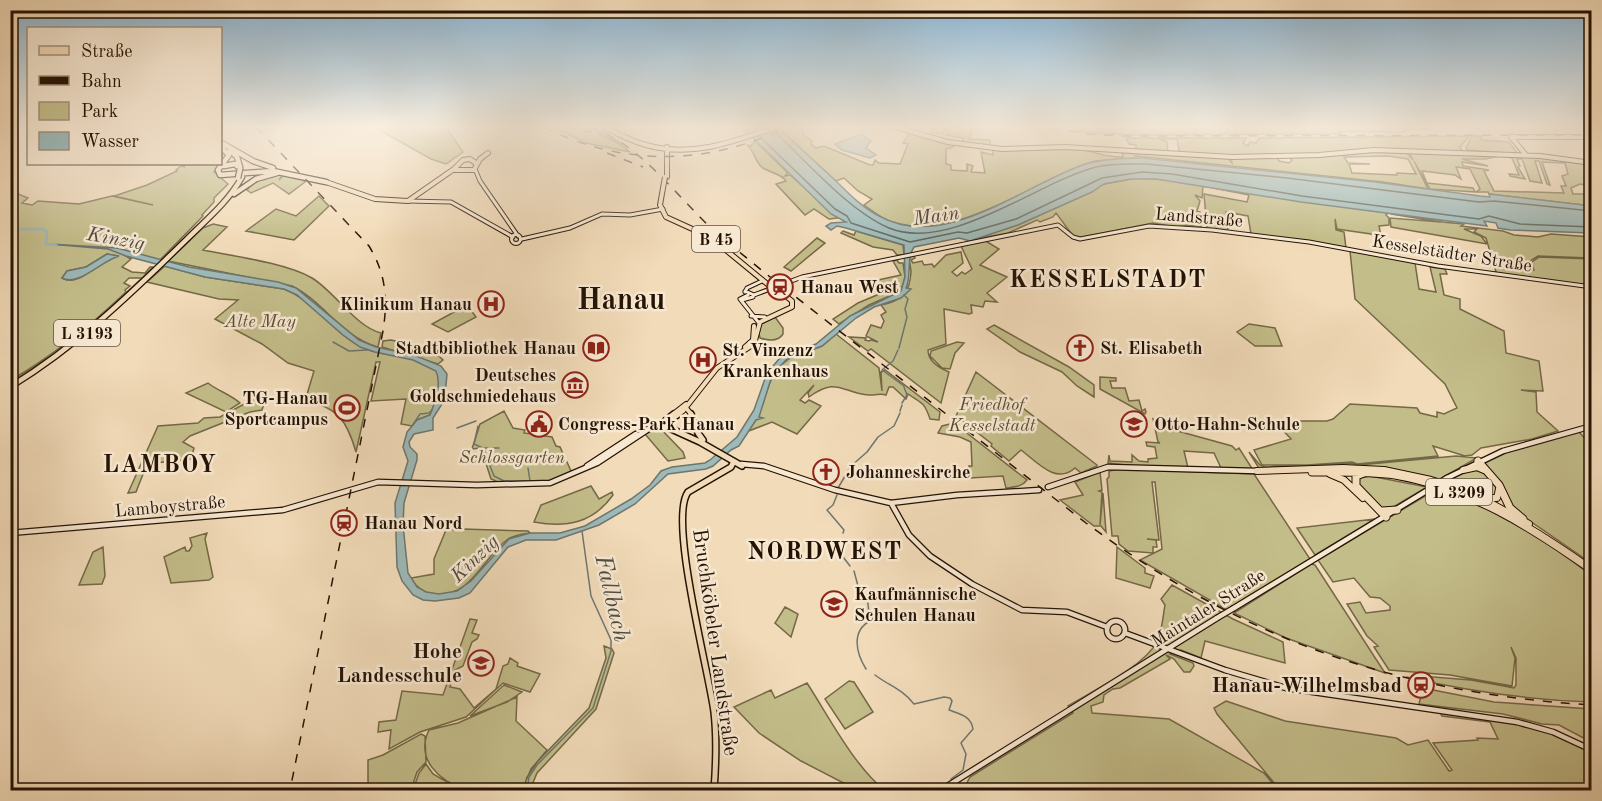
<svg xmlns="http://www.w3.org/2000/svg" width="1602" height="801" font-family="'Old Standard TT',serif">
  <rect width="100%" height="100%" fill="#f2dbb9"/>
  <filter id="stains"><feTurbulence type="fractalNoise" baseFrequency=".00333" numOctaves="4"/><feColorMatrix values="0 0 0 0 .2 0 0 0 0 .09 0 0 0 0 .02 0 0 0 .5 -.17"/></filter>
  <radialGradient id="worn" r=".72"><stop offset=".6" stop-color="#630" stop-opacity="0"/><stop offset="1" stop-color="#630" stop-opacity=".3"/></radialGradient>
  <path fill="#c3bd8a" stroke="#746846" stroke-width="1.5" fill-rule="evenodd" d="M 374,127 L 446,127 L 463,152 L 446,164 L 431,159 Z
    M 553,127 L 564,127 L 592,132 L 569,127 C 589,127 607,131 622,145 L 597,133 L 617,142 L 630,152 L 586,143 Z
    M 793,127 L 802,130 L 803,135 L 812,141 L 811,144 L 816,148 L 824,146 L 870,165 L 873,165 L 875,160 L 879,163 L 900,164 L 908,144 L 903,143 L 910,133 L 954,144 L 953,147 L 946,149 L 946,164 L 951,165 L 951,170 L 967,171 L 967,164 L 973,166 L 971,172 L 985,173 L 981,152 L 993,155 L 993,149 C 1019,149 1047,146 1073,148 C 1092,150 1105,158 1123,157 L 1122,153 L 1180,155 L 1177,139 L 1159,139 L 1167,142 L 1168,153 L 1136,151 L 1136,145 L 1129,144 L 1126,138 L 1246,138 L 1243,143 L 1248,146 L 1250,142 L 1256,143 L 1259,138 L 1469,136 L 1460,147 L 1462,150 L 1458,151 L 1365,149 L 1324,154 L 1226,157 L 1232,163 L 1231,158 L 1277,157 L 1279,161 L 1289,163 L 1292,160 L 1289,157 L 1364,151 L 1406,152 L 1413,160 L 1410,153 L 1533,156 L 1589,164 L 1591,170 L 1591,186 L 1580,184 L 1571,188 L 1573,194 L 1591,194 L 1591,206 L 1504,196 L 1489,194 L 1488,192 L 1476,192 L 1480,189 L 1470,169 L 1456,167 L 1461,179 L 1455,175 L 1422,171 L 1427,183 L 1473,188 L 1475,192 L 1430,189 L 1414,161 L 1428,189 L 1383,182 L 1135,156 L 1137,158 L 1095,161 L 1082,165 C 1036,184 946,242 895,224 C 884,220 874,212 864,205 L 872,199 L 858,191 L 844,178 L 836,181 L 782,131 ZM 1388,156 L 1408,159 L 1416,174 L 1397,173 L 1397,175 L 1352,173 L 1349,164 L 1370,164 L 1348,163 L 1344,157 ZM 1500,156 L 1512,158 L 1519,175 L 1509,174 L 1510,176 L 1525,179 L 1518,167 L 1520,166 L 1517,159 L 1522,159 L 1530,181 L 1542,183 L 1535,161 L 1539,161 L 1547,184 L 1550,185 L 1542,162 L 1565,163 L 1568,174 L 1562,176 L 1566,186 L 1561,186 L 1564,193 L 1494,191 L 1484,171 L 1489,170 L 1463,166 L 1462,162 L 1488,166 L 1462,159 L 1485,159 Z
    M 934,127 L 973,127 L 969,139 L 990,140 L 990,148 L 962,144 L 963,138 L 946,135 L 949,128 L 946,127 L 943,134 L 932,132 Z
    M 1079,127 L 1316,127 L 1326,129 L 1320,127 L 1434,127 L 1431,129 L 1411,129 L 1403,132 L 1337,131 L 1341,133 L 1340,134 L 1126,135 L 1078,131 Z
    M 1472,136 L 1482,136 L 1480,137 L 1482,140 L 1509,142 L 1518,154 L 1467,150 L 1466,148 Z
    M 755,141 L 788,173 L 785,176 L 790,175 L 838,218 L 829,219 L 814,209 L 805,215 L 776,184 L 786,181 C 782,174 771,173 763,168 C 755,163 755,151 747,145 L 751,146 Z
    M 221,149 L 226,156 L 214,172 L 228,184 L 214,198 L 214,202 L 202,215 L 203,216 L 160,260 L 115,250 L 131,259 L 122,267 L 132,272 L 145,273 L 150,267 L 153,267 C 110,311 65,352 11,383 L 10,381 L 52,356 L 79,336 L 142,278 L 129,278 L 124,283 L 130,286 L 125,290 L 126,292 C 90,326 54,355 11,380 L 11,191 L 28,198 L 22,203 L 32,205 L 38,201 L 79,204 L 112,196 L 153,205 L 114,196 L 147,185 L 177,171 L 176,170 L 181,166 L 185,167 L 183,166 L 186,164 L 220,164 ZM 107,254 L 117,256 C 112,258 105,260 100,264 C 89,271 76,286 62,278 L 67,271 L 86,267 Z
    M 277,174 L 283,174 L 279,180 L 284,175 L 301,178 L 305,182 L 289,194 L 273,183 L 251,193 L 247,190 C 254,180 263,178 277,174 Z
    M 1136,178 L 1171,180 L 1388,213 L 1386,215 L 1389,218 L 1389,225 L 1379,226 L 1381,236 L 1378,239 L 1371,234 L 1337,229 L 1335,219 L 1336,230 L 1344,232 L 1346,248 L 1251,234 L 1248,216 L 1226,212 L 1228,231 L 1207,228 L 1204,194 L 1247,202 L 1249,195 L 1203,186 L 1202,198 L 1195,195 L 1200,201 L 1197,211 L 1200,212 L 1201,227 L 1188,225 L 1175,227 L 1153,223 L 1078,238 L 1073,236 L 1056,213 L 1053,217 L 1040,222 L 1037,220 L 1008,233 L 970,240 L 1018,225 L 1104,184 Z
    M 319,196 L 329,206 L 294,240 L 246,231 L 276,209 L 296,216 Z
    M 1391,214 L 1441,220 L 1442,222 L 1464,224 L 1461,226 L 1503,231 L 1514,235 L 1538,237 L 1551,234 L 1591,237 L 1591,258 L 1538,256 L 1530,261 L 1534,271 L 1532,262 L 1539,257 L 1591,259 L 1591,286 L 1499,274 L 1496,272 L 1486,238 L 1474,232 L 1477,229 L 1464,229 L 1481,236 L 1487,244 L 1391,227 L 1390,218 L 1441,222 Z
    M 213,224 L 227,227 L 203,250 C 233,256 286,263 312,278 C 334,291 356,327 381,333 L 378,347 C 342,337 324,302 292,286 L 168,261 L 203,228 Z
    M 843,231 L 854,235 L 856,231 L 903,245 L 904,255 L 897,255 L 893,250 L 873,247 L 841,233 Z
    M 817,238 L 825,243 L 791,271 L 784,267 Z
    M 984,240 L 999,249 L 980,265 L 1007,277 L 987,293 L 997,302 L 985,301 L 983,307 L 971,305 L 972,313 L 969,314 L 944,309 L 946,344 L 928,350 C 928,362 939,368 949,372 L 941,403 L 871,349 L 868,351 L 849,337 L 866,338 L 865,340 L 869,341 L 871,340 L 878,342 L 866,336 L 871,325 L 881,328 L 884,321 L 881,315 L 886,312 L 881,305 C 901,301 910,293 911,272 C 911,267 909,263 909,257 L 914,256 L 915,258 L 911,260 L 913,263 L 922,261 L 924,265 L 932,264 L 934,267 L 946,255 L 961,252 L 963,263 L 952,272 L 957,276 L 962,272 L 965,274 L 972,269 L 961,246 Z
    M 1350,251 L 1415,263 L 1419,289 L 1436,292 L 1430,267 L 1445,269 L 1447,274 L 1440,274 L 1444,295 L 1460,299 L 1460,309 L 1504,331 L 1506,353 L 1539,361 L 1543,391 L 1521,390 L 1536,392 L 1537,412 L 1558,431 L 1532,439 L 1481,448 L 1472,455 L 1465,456 L 1433,446 L 1438,456 L 1357,464 L 1352,462 L 1307,465 L 1262,465 L 1254,450 L 1291,439 L 1278,425 L 1297,421 L 1327,421 L 1333,419 L 1350,404 L 1417,408 L 1420,413 L 1437,417 L 1437,412 L 1444,414 L 1457,408 L 1445,384 L 1355,299 Z
    M 897,260 L 899,263 L 903,263 L 905,277 L 901,291 L 869,305 L 839,324 L 833,319 L 858,303 L 884,292 L 878,280 L 901,275 L 893,261 Z
    M 165,266 L 205,277 L 284,289 L 293,293 C 320,308 337,337 366,349 C 385,357 423,355 437,371 C 444,379 434,407 430,415 L 417,420 L 412,426 L 401,424 L 406,399 L 371,401 L 380,362 L 376,362 L 356,452 C 347,421 338,407 305,401 L 314,371 L 288,363 L 262,344 L 215,319 L 238,300 L 219,299 L 147,282 Z
    M 467,305 L 476,317 L 448,332 L 432,324 Z
    M 775,317 L 783,328 L 783,334 C 778,342 769,341 760,338 L 758,330 L 760,324 Z
    M 1249,324 L 1275,328 L 1282,346 L 1255,346 L 1237,332 Z
    M 994,325 L 1069,367 L 1094,385 L 1094,397 L 1077,386 L 1062,372 L 1020,352 L 987,329 Z
    M 836,334 L 879,368 L 882,391 L 881,372 L 885,370 L 940,412 L 939,420 L 930,419 C 924,401 921,403 908,394 L 906,399 L 893,387 L 889,387 L 886,395 C 880,393 878,395 869,395 C 842,393 837,376 809,397 L 808,393 L 814,385 L 800,400 L 805,403 L 809,400 L 821,406 L 797,434 L 772,422 L 746,432 L 758,417 L 770,382 L 779,367 L 791,357 L 822,346 Z
    M 391,340 L 431,349 L 443,360 L 438,364 L 382,347 L 383,341 Z
    M 957,342 L 964,343 L 955,353 L 950,369 L 942,368 L 930,356 L 931,351 Z
    M 976,372 L 1097,465 L 1097,466 L 1081,473 L 1075,468 C 1056,485 1037,462 1021,450 L 1009,461 L 991,446 L 992,444 L 956,416 Z
    M 1100,377 L 1116,378 L 1116,381 L 1110,381 L 1112,388 L 1125,388 L 1129,401 L 1139,400 L 1142,411 L 1145,409 L 1146,412 L 1145,414 L 1100,389 Z
    M 208,383 C 218,391 230,394 240,403 L 226,412 L 186,393 Z
    M 251,397 L 266,397 L 262,410 L 250,412 L 190,436 L 183,442 L 194,448 L 191,459 L 147,464 L 136,492 L 128,493 L 158,426 L 198,423 L 204,418 L 220,417 L 250,401 Z
    M 504,411 L 513,428 L 525,430 L 524,433 L 552,437 L 556,446 L 560,447 L 572,473 L 549,482 L 496,483 L 496,481 L 491,479 L 481,448 L 472,449 L 480,424 Z
    M 1153,419 L 1174,430 L 1232,446 L 1236,450 L 1239,448 L 1253,470 L 1150,468 L 1108,463 L 1109,455 L 1110,461 L 1132,462 L 1132,455 L 1139,461 L 1148,462 L 1148,459 L 1157,458 L 1155,447 L 1147,446 L 1146,442 L 1160,443 L 1158,442 ZM 1184,451 L 1214,453 L 1221,468 L 1188,468 Z
    M 954,423 L 1027,480 C 1022,487 1014,487 1006,488 L 1003,476 L 970,478 L 969,466 L 972,466 L 971,442 L 960,437 L 938,433 L 942,426 Z
    M 659,427 L 683,452 L 685,458 L 668,461 L 645,434 Z
    M 1579,432 L 1591,445 L 1591,563 L 1514,510 L 1484,463 L 1510,451 Z
    M 1249,452 L 1260,465 L 1265,467 L 1349,463 L 1359,465 L 1456,456 L 1477,458 L 1440,479 L 1384,468 L 1260,470 Z
    M 1119,469 L 1254,474 L 1310,559 L 1227,610 L 1140,560 L 1162,549 L 1155,482 L 1152,482 L 1159,540 L 1147,539 L 1156,540 L 1157,547 L 1153,547 L 1153,553 L 1128,551 L 1119,544 L 1118,536 L 1112,536 L 1107,479 L 1109,477 L 1109,471 Z
    M 1475,469 C 1485,471 1491,480 1497,489 L 1496,495 L 1481,495 L 1448,481 L 1467,470 Z
    M 1100,472 L 1102,490 L 1099,491 L 1102,492 L 1100,525 L 1103,493 L 1106,532 L 1101,526 L 1094,526 L 1060,500 L 1083,495 L 1075,482 Z
    M 1370,476 L 1427,487 L 1395,506 L 1384,510 L 1359,486 L 1359,478 Z
    M 591,486 L 599,499 L 612,492 L 613,495 C 593,523 567,528 534,522 L 541,505 Z
    M 1437,489 L 1463,496 L 1532,532 L 1591,575 L 1591,702 C 1528,700 1468,691 1406,677 L 1422,680 L 1421,676 L 1471,680 L 1514,688 L 1516,685 L 1516,658 L 1511,647 L 1515,658 L 1512,686 L 1450,675 L 1389,670 L 1374,647 L 1378,646 L 1367,636 L 1347,604 L 1360,602 L 1366,613 L 1390,610 L 1390,606 L 1380,598 L 1370,597 L 1354,578 L 1333,582 L 1318,560 Z
    M 1375,519 L 1315,555 L 1297,528 Z
    M 463,529 L 528,531 L 530,533 C 523,534 514,535 508,539 C 481,559 472,599 432,594 C 422,592 416,587 411,578 L 434,574 L 434,559 L 446,530 Z
    M 207,533 L 205,539 L 213,577 L 209,580 L 171,583 L 164,557 L 185,547 L 186,551 L 189,551 L 192,546 L 190,538 Z
    M 103,547 L 105,576 L 102,584 L 79,585 L 93,552 Z
    M 1117,547 L 1145,568 L 1145,573 L 1154,576 L 1150,588 L 1116,578 Z
    M 1311,564 L 1315,565 L 1385,673 L 1286,638 L 1234,613 Z
    M 1172,585 L 1233,619 L 1283,642 L 1285,663 L 1205,641 L 1201,658 L 1181,650 L 1170,654 L 1193,663 L 1194,666 L 1190,672 L 1184,672 L 1174,659 L 1166,655 L 1170,659 L 1120,688 L 1113,689 L 1104,695 L 1103,702 L 1091,706 L 1092,713 L 1169,719 L 1264,773 L 1278,790 L 963,790 L 970,777 L 1073,713 L 1068,706 C 1094,690 1142,668 1157,642 C 1162,632 1163,616 1165,605 L 1161,599 Z
    M 785,607 L 798,614 L 791,637 L 775,623 Z
    M 470,619 L 477,620 L 472,633 L 479,635 L 477,639 L 472,642 L 463,666 L 455,670 L 450,687 L 460,689 L 474,708 L 496,689 L 503,666 L 508,664 L 510,658 L 518,663 L 517,666 L 540,674 L 530,692 L 503,683 L 466,717 L 420,732 L 389,749 L 391,730 L 378,732 L 379,722 L 396,720 L 402,691 L 443,695 Z
    M 604,646 L 612,649 L 614,653 L 596,709 L 537,773 L 530,790 L 523,790 L 527,777 L 538,761 L 589,708 L 606,658 Z
    M 849,681 L 854,682 L 873,712 L 845,729 L 825,699 Z
    M 807,683 C 829,717 853,764 884,790 L 857,790 L 801,761 L 759,733 L 734,707 L 771,690 L 775,698 Z
    M 504,685 L 522,692 L 507,702 L 470,716 Z
    M 1423,688 L 1494,702 L 1591,709 L 1591,742 L 1559,725 L 1542,724 L 1503,714 L 1419,704 Z
    M 517,697 L 516,721 L 547,750 L 531,769 L 522,790 C 504,791 482,794 465,789 C 439,781 415,759 429,730 L 458,723 Z
    M 1226,701 L 1285,721 L 1396,738 L 1408,745 L 1428,740 L 1449,771 L 1452,770 L 1433,743 L 1478,740 L 1477,738 L 1498,739 L 1490,722 L 1442,716 L 1440,712 L 1518,723 L 1553,733 L 1591,751 L 1591,790 L 1280,790 L 1217,714 L 1214,708 Z
    M 421,734 L 425,736 L 426,762 L 417,772 L 411,790 L 368,790 L 368,760 L 383,755 Z
    M 426,764 L 433,774 L 454,786 L 452,790 L 413,790 L 419,773 Z"/>
  <path fill="#9db9b8" stroke="#6d7670" stroke-width="1.5" d="M 742,127 L 777,127 C 797,145 817,164 837,182 C 850,195 863,208 879,216 C 945,252 1022,186 1083,165 C 1102,159 1122,158 1142,158 L 1375,182 L 1480,196 L 1490,197 L 1489,194 L 1592,206 L 1591,233 L 1510,230 L 1498,228 L 1496,223 L 1484,221 L 1487,226 L 1301,202 L 1156,179 L 1131,179 L 1104,184 L 1092,192 L 1018,225 L 970,241 L 959,238 L 914,247 C 906,259 912,274 906,288 L 911,289 L 901,298 L 874,307 L 856,318 L 822,346 L 786,360 L 775,372 L 770,382 L 759,417 L 763,418 L 756,420 L 739,446 L 731,450 L 713,466 L 706,469 L 668,474 L 635,504 L 599,525 L 556,540 L 526,540 L 508,547 L 470,593 L 459,598 L 435,601 L 423,600 L 413,595 L 402,581 L 397,567 L 395,503 L 408,461 L 403,447 L 407,432 L 417,420 L 430,415 C 435,402 442,384 436,371 L 413,360 L 375,352 L 360,347 L 343,335 L 297,295 L 284,289 L 205,277 L 126,256 L 108,249 L 49,244 L 117,248 L 189,267 L 278,282 L 296,288 L 359,340 L 376,347 L 414,355 L 441,366 L 447,374 L 446,385 L 442,404 L 433,418 L 433,430 L 414,434 L 409,442 L 410,447 L 417,454 L 417,460 L 404,503 L 403,525 L 408,573 L 417,587 L 426,592 L 439,594 L 457,591 L 471,581 L 509,539 L 530,533 L 560,533 L 585,526 L 631,499 L 650,485 L 661,471 L 672,467 L 705,463 L 710,460 L 737,437 L 754,410 L 767,373 L 779,359 L 787,354 L 816,344 L 850,316 L 901,291 L 905,277 L 904,245 L 846,228 L 837,226 L 831,230 L 826,226 L 831,223 L 846,222 L 831,214 Z
    M 862,134 L 871,141 L 866,148 L 876,155 L 870,158 L 842,150 L 835,144 Z
    M 107,254 L 119,256 C 101,261 78,287 62,278 L 67,271 L 86,267 Z"/>
  <g fill="none" stroke-linecap="round" stroke-linejoin="round">
    <path stroke="#60665e" stroke-width="1.5" d="M 774,131 C 806,161 849,211 889,228 C 950,253 1038,182 1096,167 C 1112,163 1130,164 1146,164 L 1287,178 L 1479,202 L 1494,201 L 1592,211
      M 759,136 L 835,209 L 847,216 L 851,223 L 910,242 L 958,232 L 967,233 L 1016,219 L 1102,178 L 1142,172 L 1172,174 L 1302,196 L 1479,219 L 1489,216 L 1520,224 L 1592,227"/>
    <path stroke="#6d7670" stroke-width="1.5" d="M 333,342 L 349,351 L 367,350
      M 899,348 L 907,317 L 905,309 L 908,299 L 904,295
      M 898,350 L 893,361 L 882,370 L 904,386
      M 902,403 L 907,395 L 904,387
      M 900,411 L 902,405
      M 412,426 L 420,414 L 429,413 L 432,410
      M 478,426 L 474,444 L 483,448 L 494,476 L 504,481 L 527,481
      M 457,428 L 476,421
      M 484,448 L 499,448
      M 528,468 L 530,481
      M 538,481 L 545,481
      M 838,488 L 851,466 L 867,452 L 878,437 L 894,426 L 900,413
      M 837,495 L 833,505 L 827,510 L 844,530 L 843,533
      M 838,541 L 837,549 L 850,566
      M 854,571 L 858,586 L 867,596 L 870,621 C 851,631 856,653 866,669
      M 875,675 C 891,687 901,688 914,704 L 944,697 L 950,698 L 952,701 L 949,710 C 960,714 971,716 973,729 L 961,743 L 966,754 L 963,770 L 951,779
      M 527,790 L 529,777 L 537,765 L 593,708 L 611,651 L 611,640 L 591,596 L 582,531"/>
    <path stroke="#9db9b8" stroke-width="3" d="M 10,229 L 43,229 L 47,232 L 46,244 L 56,245"/>
    <g stroke="#241203" stroke-width="5">
      <path id="secondary-far1" d="M 475,169 L 480,181 L 518,236
        M 408,201 L 451,202 L 513,237
        M511.5 239a4.5 4.5 0 1 1 9 0a4.5 4.5 0 1 1-9 0Z
        M 522,239 L 570,228 L 602,214 L 630,215 L 663,209
        M 745,291 L 754,295 L 802,277 L 1058,225 L 1073,237 L 1080,239 L 1149,226 L 1212,230 L 1309,242 L 1438,266 L 1592,287
        M 745,292 L 747,288 L 762,281
        M 748,295 L 740,299 L 759,323
        M 742,300 L 753,297
        M 751,316 L 765,317"/>
    </g>
    <g stroke="#241203" stroke-width="7">
      <path id="secondary" d="M 741,464 L 764,466 L 835,490 L 891,503 L 957,495 L 1039,490
        M 587,466 L 636,434
        M 1447,478 L 1503,451 L 1592,426
        M 1048,487 L 1108,467 L 1257,471
        M 891,503 L 909,535 L 930,556 L 972,584 L 1022,610 L 1067,612 L 1107,627
        M 10,533 L 283,510 L 378,482 L 477,485 L 550,483 L 597,463 L 650,428 L 665,423
        M 1234,608 L 1428,490
        M1107 630a9 9 0 1 1 18 0a9 9 0 1 1-18 0Z
        M 1125,633 L 1225,670 L 1286,688 L 1517,722 L 1553,732 L 1592,750
        M 941,790 L 1217,618"/>
    </g>
    <g stroke="#241203" stroke-width="6">
      <path id="primary-far1" d="M 603,127 C 617,133 631,141 646,145 C 691,158 733,142 776,127
        M 895,127 L 948,142 L 1002,149 L 1065,147 L 1232,157 L 1319,155 L 1374,150 L 1540,156 L 1592,163
        M 1511,137 L 1592,137
        M 1511,137 L 1526,155
        M 667,147 L 667,177
        M 455,170 L 474,170 L 480,159 L 488,153
        M 326,182 L 375,199 L 408,201 L 454,169 L 463,160 L 470,159 L 477,164
        M 663,188 L 660,205 L 666,217 L 710,237 L 771,287
        M 745,347 L 753,340 L 754,326
        M 686,408 L 692,415
        M 672,415 L 686,404
        M 677,415 L 683,411 L 717,368 L 754,344 L 760,322 L 792,307 L 792,301 L 778,290"/>
    </g>
    <g stroke="#241203" stroke-width="8">
      <path id="primary" d="M 691,414 L 698,433 L 703,440
        M 665,421 L 674,414
        M 665,423 L 679,414
        M 665,423 L 667,427 L 700,442 L 742,466
        M 656,426 L 667,427
        M 714,790 C 716,764 717,738 714,712 C 709,672 668,519 688,492 L 731,467 L 733,463"/>
    </g>
    <g stroke="#241203" stroke-width="7">
      <path id="trunk-far1" d="M 220,142 L 253,161 L 273,168
        M 220,146 L 229,155 L 218,170 L 220,175 L 273,171 L 326,182
        M 230,150 L 237,157 L 240,167
        M 224,166 L 235,164 L 240,169
        M 234,194 L 256,179 L 277,173
        M 10,387 C 77,346 131,294 187,239 C 207,219 228,202 242,177"/>
    </g>
    <g stroke="#241203" stroke-width="8">
      <path id="trunk" d="M 1463,470 L 1477,467 L 1484,470
        M 1257,471 L 1343,468 L 1384,470 L 1431,480 L 1486,498 L 1497,498 L 1499,489
        M 1330,474 L 1344,480 L 1363,498
        M 1485,500 L 1529,524"/>
    </g>
    <g stroke="#241203" stroke-width="9">
      <path id="motorway" d="M 1478,461 L 1499,485 L 1510,508 L 1523,519
        M 1312,472 C 1340,472 1367,471 1395,475 C 1470,488 1531,527 1592,570
        M 1364,473 L 1356,476 L 1356,486 L 1386,517
        M 1382,511 L 1397,510"/>
    </g>
    <use href="#secondary-far1" stroke="#f7e8d2" stroke-width="3"/>
    <use href="#secondary" stroke="#f7e8d2" stroke-width="4.5"/>
    <use href="#primary-far1" stroke="#f2dbb9" stroke-width="4"/>
    <use href="#primary" stroke="#f2dbb9" stroke-width="5"/>
    <use href="#trunk-far1" stroke="#f2dbb9" stroke-width="4.5"/>
    <use href="#trunk" stroke="#f2dbb9" stroke-width="6"/>
    <use href="#motorway" stroke="#f2dbb9" stroke-width="7"/>
    <path stroke="#241203" stroke-width="1.5" stroke-dasharray="9 9" stroke-linecap="butt" d="M 256,127 L 369,246 C 386,274 388,299 383,331 L 290,790
      M 544,127 C 604,158 673,165 738,146 C 756,141 773,133 791,127
      M 565,127 L 596,133
      M 589,127 C 638,142 675,194 712,229 C 729,244 747,258 765,273 L 1086,523 C 1244,640 1397,693 1592,705
      M 1051,127 L 1087,134 L 1122,136 L 1592,135
      M 607,153 L 643,167"/>
    <g stroke="#241203" stroke-width="7" stroke-linecap="butt">
      <path id="secondary-bridge" d="M 1428,490 L 1447,478
        M 1217,618 L 1234,608"/>
    </g>
    <g stroke="#241203" stroke-width="6" stroke-linecap="butt">
      <path id="primary-bridge" d="M 663,188 L 665,177
        M 773,286 L 778,290"/>
    </g>
    <g stroke="#241203" stroke-width="7" stroke-linecap="butt">
      <path id="trunk-bridge" d="M 238,178 L 240,169"/>
    </g>
    <use href="#secondary-bridge" stroke="#f7e8d2" stroke-width="4.5"/>
    <use href="#primary-bridge" stroke="#f2dbb9" stroke-width="4"/>
    <use href="#trunk-bridge" stroke="#f2dbb9" stroke-width="4.5"/>
  </g>
  <linearGradient id="sky" x2="0" y2="1"><stop stop-color="#8ab6d5"/><stop offset="0.53" stop-color="#f9efe0"/><stop offset="1" stop-color="#f9efe0" stop-opacity="0"/></linearGradient>
  <rect width="1602" height="239" fill="url(#sky)"/>
  <defs>
    <g id="station-ring" transform="scale(1.35)"><circle r="9.5" fill="#f7e8d2" stroke="#8f2418" stroke-width="1.5"/><path d="M-3-6H3Q5-6 5-4V2Q5 4 3 4L4.5 6H3L1.5 4h-3L-3 6H-4.5L-3 4Q-5 4-5 2V-4Q-5-6-3-6ZM-3.5-4v3h7v-3ZM-3.5 1v1.5H-2V1ZM2 1v1.5H3.5V1Z" fill="#8f2418"/></g>
    <g id="hospital-ring" transform="scale(1.35)"><circle r="9.5" fill="#f7e8d2" stroke="#8f2418" stroke-width="1.5"/><path d="M-5-5h3v3.5h4V-5h3V5h-3V1.5h-4V5h-3Z" fill="#8f2418"/></g>
    <g id="library-ring" transform="scale(1.35)"><circle r="9.5" fill="#f7e8d2" stroke="#8f2418" stroke-width="1.5"/><path d="M-6-4Q-3-5.5-.7-3.5V5Q-3 3-6 4ZM6-4Q3-5.5 .7-3.5V5Q3 3 6 4Z" fill="#8f2418"/></g>
    <g id="church-ring" transform="scale(1.35)"><circle r="9.5" fill="#f7e8d2" stroke="#8f2418" stroke-width="1.5"/><path d="M-1.2-6h2.4v3.5h3.3v2.4h-3.3V6h-2.4V-.1h-3.3v-2.4h3.3Z" fill="#8f2418"/></g>
    <g id="museum-ring" transform="scale(1.35)"><circle r="9.5" fill="#f7e8d2" stroke="#8f2418" stroke-width="1.5"/><path d="M0-6L6-3V-2H-6V-3ZM-5-1h2V3h-2ZM-1-1h2V3h-2ZM3-1h2V3H3ZM-6 4H6V6H-6Z" fill="#8f2418"/></g>
    <g id="stadium-ring" transform="scale(1.35)"><circle r="9.5" fill="#f7e8d2" stroke="#8f2418" stroke-width="1.5"/><path d="M0-5a6.5 5 0 1 0 0 10a6.5 5 0 1 0 0-10ZM-3.5-1.8h7v3.6h-7Z" fill="#8f2418"/></g>
    <g id="civic-ring" transform="scale(1.35)"><circle r="9.5" fill="#f7e8d2" stroke="#8f2418" stroke-width="1.5"/><path d="M-.6-6.5H3V-4.5H.6V-3L4-1V1h2V6H-6V1h2V-1L-.6-3ZM-1.2 2.5V6h2.4V2.5Z" fill="#8f2418"/></g>
    <g id="school-ring" transform="scale(1.35)"><circle r="9.5" fill="#f7e8d2" stroke="#8f2418" stroke-width="1.5"/><path d="M0-5L7-2L0 1L-7-2ZM-4 1L0 2.5L4 1V4Q0 6-4 4Z" fill="#8f2418"/></g>
  </defs>
  <g fill-rule="evenodd">
    <use href="#station-ring" x="780" y="287"/>
    <use href="#hospital-ring" x="491" y="304"/>
    <use href="#library-ring" x="596" y="348"/>
    <use href="#church-ring" x="1080" y="348"/>
    <use href="#hospital-ring" x="703" y="360"/>
    <use href="#museum-ring" x="575" y="385"/>
    <use href="#stadium-ring" x="347" y="408"/>
    <use href="#civic-ring" x="539" y="424"/>
    <use href="#school-ring" x="1134" y="424"/>
    <use href="#church-ring" x="826" y="472"/>
    <use href="#station-ring" x="344" y="523"/>
    <use href="#school-ring" x="834" y="604"/>
    <use href="#school-ring" x="481" y="663"/>
    <use href="#station-ring" x="1421" y="685"/>
  </g>
  <g text-anchor="middle" stroke-width="5" stroke-linejoin="round" paint-order="stroke">
    <g fill="#f7e8d2" stroke="#635241" stroke-width="1.5">
      <rect x="692" y="226" width="48" height="26" rx="4.5"/>
      <rect x="54" y="320" width="66" height="26" rx="4.5"/>
      <rect x="1426" y="479" width="66" height="26" rx="4.5"/>
    </g>
    <g font-size="16" font-weight="bold" fill="#241203">
      <text x="716" y="245">B 45</text>
      <text x="87" y="339">L 3193</text>
      <text x="1459" y="498">L 3209</text>
    </g>
    <g font-size="18" fill="#241203" stroke="#f7e8d2">
      <text transform="translate(1199 217) rotate(5)" y="6">Landstraße</text>
      <text transform="translate(1452 253) rotate(9)" y="6">Kesselstädter Straße</text>
      <text transform="translate(170 506) rotate(-5)" y="6">Lamboystraße</text>
      <text transform="translate(1208 608) rotate(-32)" y="6">Maintaler Straße</text>
    </g>
    <g font-size="18" font-weight="bold" fill="#241203" stroke="#f7e8d2" text-anchor="start">
      <text x="800" y="293">Hanau West</text>
      <text x="472" y="310" text-anchor="end">Klinikum Hanau</text>
      <text x="576" y="354" text-anchor="end">Stadtbibliothek Hanau</text>
      <text x="1100" y="354">St. Elisabeth</text>
      <text x="722" y="356">St. Vinzenz<tspan x="722" dy="21">Krankenhaus</tspan></text>
      <text x="556" y="381" text-anchor="end">Deutsches<tspan x="556" dy="21">Goldschmiedehaus</tspan></text>
      <text x="328" y="404" text-anchor="end">TG-Hanau<tspan x="328" dy="21">Sportcampus</tspan></text>
      <text x="558" y="430">Congress-Park Hanau</text>
      <text x="1154" y="430">Otto-Hahn-Schule</text>
      <text x="846" y="478">Johanneskirche</text>
      <text x="364" y="529">Hanau Nord</text>
      <text x="854" y="600">Kaufmännische<tspan x="854" dy="21">Schulen Hanau</tspan></text>
    </g>
    <g font-size="18" font-style="italic" fill="#5c4e32" stroke="#f7e8d2">
      <text x="260" y="327">Alte May</text>
      <text x="992" y="410">Friedhof<tspan x="992" dy="21">Kesselstadt</tspan></text>
      <text x="512" y="463">Schlossgarten</text>
    </g>
    <g font-size="20" font-style="italic" fill="#4e4c42" stroke="#f7e8d2">
      <text transform="translate(936 215) rotate(-8)" y="7">Main</text>
      <text transform="translate(116 238) rotate(10)" y="7">Kinzig</text>
      <text transform="translate(474 558) rotate(-44)" y="7">Kinzig</text>
    </g>
    <g font-size="21" fill="#241203" stroke="#f7e8d2">
      <text transform="translate(716 642) rotate(82)" y="7">Bruchköbeler Landstraße</text>
    </g>
    <g font-size="21" font-weight="bold" fill="#241203" stroke="#f7e8d2" text-anchor="end">
      <text x="462" y="658">Hohe<tspan x="462" dy="24">Landesschule</tspan></text>
      <text x="1402" y="692">Hanau-Wilhelmsbad</text>
    </g>
    <g font-size="24" font-weight="bold" letter-spacing="1.5" fill="#241203" stroke="#f7e8d2">
      <text x="1108" y="287">KESSELSTADT</text>
      <text x="160" y="472">LAMBOY</text>
      <text x="825" y="559">NORDWEST</text>
    </g>
    <g font-size="24" font-style="italic" fill="#4e4c42" stroke="#f7e8d2">
      <text transform="translate(613 598) rotate(77)" y="8">Fallbach</text>
    </g>
    <g font-size="30" font-weight="bold" fill="#241203" stroke="#f7e8d2">
      <text x="621" y="309">Hanau</text>
    </g>
  </g>
  <rect width="1602" height="801" fill="none" stroke="#f2dbb9" stroke-width="36"/>
  <rect x="12" y="12" width="1578" height="777" fill="none" stroke="#241203" stroke-width="3"/>
  <rect x="18" y="18" width="1566" height="765" fill="none" stroke="#241203" stroke-width="1.5"/>
  <rect x="27" y="27" width="195" height="138" fill="#f7e8d2" stroke="#a3927f" stroke-width="1.5"/>
  <rect x="39" y="46" width="30" height="9" fill="#f2dbb9" stroke="#a3927f" stroke-width="1.5"/>
  <text x="81" y="57" font-size="18" fill="#241203">Straße</text>
  <rect x="39" y="76" width="30" height="9" fill="#241203" stroke="#a3927f" stroke-width="1.5"/>
  <text x="81" y="87" font-size="18" fill="#241203">Bahn</text>
  <rect x="39" y="102" width="30" height="18" fill="#c3bd8a" stroke="#a3927f" stroke-width="1.5"/>
  <text x="81" y="117" font-size="18" fill="#241203">Park</text>
  <rect x="39" y="132" width="30" height="18" fill="#9db9b8" stroke="#a3927f" stroke-width="1.5"/>
  <text x="81" y="147" font-size="18" fill="#241203">Wasser</text>
  <rect width="100%" height="100%" filter="url(#stains)"/>
  <rect width="100%" height="100%" fill="url(#worn)"/>
</svg>
